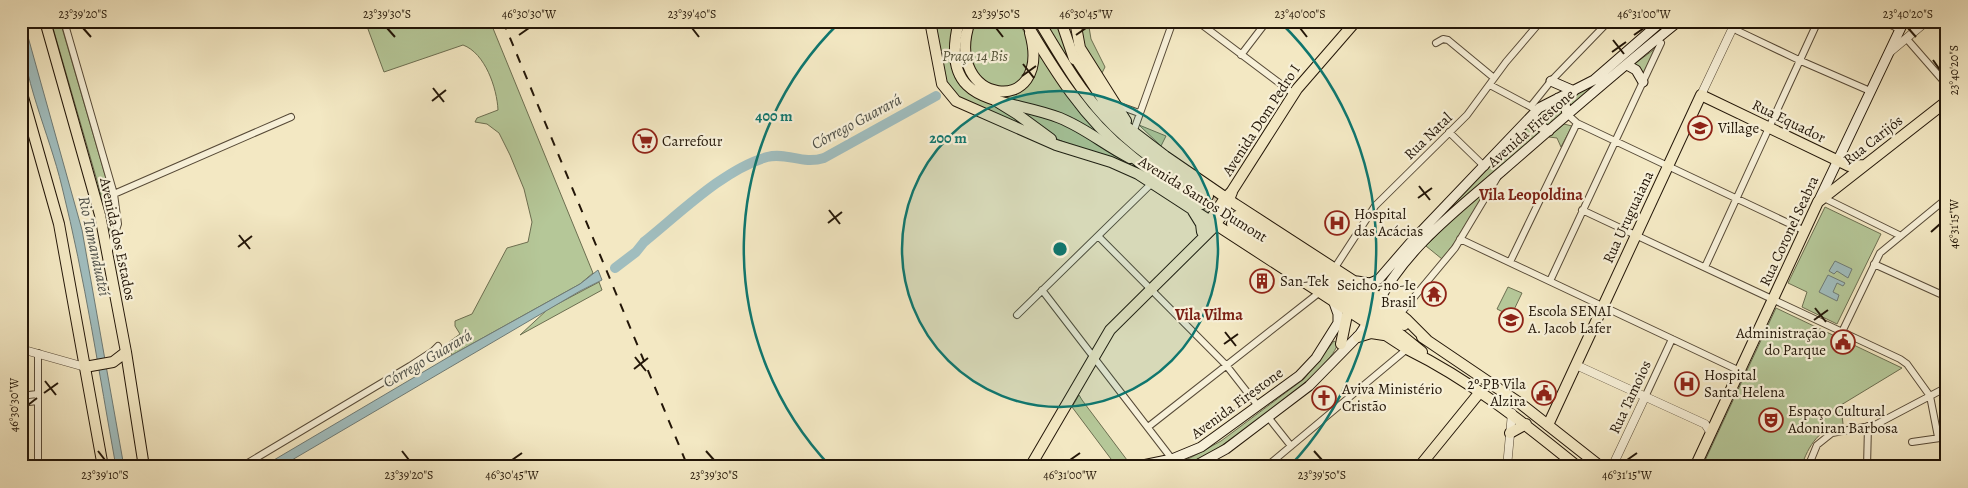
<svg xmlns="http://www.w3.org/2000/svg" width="1968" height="488" font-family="Alegreya,serif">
  <rect width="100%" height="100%" fill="#f3e8c3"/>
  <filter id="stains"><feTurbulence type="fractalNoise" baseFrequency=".004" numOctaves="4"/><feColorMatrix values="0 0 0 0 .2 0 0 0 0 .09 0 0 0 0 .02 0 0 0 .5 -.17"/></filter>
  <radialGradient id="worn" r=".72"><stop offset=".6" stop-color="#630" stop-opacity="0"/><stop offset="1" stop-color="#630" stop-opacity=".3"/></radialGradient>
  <path fill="#b5c798" stroke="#6c6e50" d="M 51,21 L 60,21 L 110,192 C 114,207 117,222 111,236 L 98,184 Z
    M 365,21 L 490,21 L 593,273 L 580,284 L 452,355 L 448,348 L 449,342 L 460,334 L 455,326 L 455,321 L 472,314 L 507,248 L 528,242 L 532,222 L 524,189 L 510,155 L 499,133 L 487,124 L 475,122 L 477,118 L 498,110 C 497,88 485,53 463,45 L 384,72 Z
    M 934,21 L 1018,21 L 1028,39 L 1032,63 L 1013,94 C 1030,86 1037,72 1039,53 L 1084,117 L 1107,142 L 1085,129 L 997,105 L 1038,132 L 964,102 L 947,85 Z
    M 1044,21 L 1058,21 L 1072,61 L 1070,63 Z
    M 1078,21 L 1088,21 L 1091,39 L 1105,67 L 1100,77 L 1087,55 Z
    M 1669,21 L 1673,21 L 1570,108 L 1565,99 L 1592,86 Z
    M 1656,48 L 1643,74 L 1633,65 Z
    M 1556,103 L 1563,108 L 1562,114 L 1548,126 L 1542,126 L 1537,116 L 1542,110 Z
    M 1023,111 L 1046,115 L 1090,136 L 1145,175 L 1059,140 L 1046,133 Z
    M 1531,124 L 1542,132 L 1461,201 L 1379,294 L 1368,286 L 1422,236 Z
    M 1564,124 L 1572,126 L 1561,147 L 1557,138 L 1549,137 Z
    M 1139,125 L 1166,136 L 1161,146 Z
    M 1485,192 L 1455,242 L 1442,259 L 1426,246 L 1461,211 Z
    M 1825,207 L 1881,234 L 1837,324 L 1802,307 L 1807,292 L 1788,283 Z
    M 599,282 L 602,290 L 520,335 L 548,309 Z
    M 1508,287 L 1522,293 L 1511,316 L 1497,309 Z
    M 1776,308 L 1902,368 L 1841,405 L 1843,424 C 1819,428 1809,445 1801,467 L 1702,467 Z
    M 1334,341 L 1337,343 C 1339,364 1225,447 1202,457 C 1187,465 1175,467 1158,467 L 1190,458 L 1221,441 L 1304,379 Z
    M 1079,395 L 1082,400 L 1127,460 L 1114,463 L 1072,407 Z"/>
  <path fill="#a0bdbe" stroke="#6e7a75" d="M 21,21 L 25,26 L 82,230 L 124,467 L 116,467 C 99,373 85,279 62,187 C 49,132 21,77 21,21 Z
    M 1835,261 L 1852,269 L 1848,278 L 1837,271 L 1834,274 L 1829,271 Z
    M 598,270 L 602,280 L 580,291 L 280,467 L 262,467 L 452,355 L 580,284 Z
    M 1828,275 L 1845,283 L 1843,286 L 1837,283 L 1833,292 L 1839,295 L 1837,301 L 1819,292 Z"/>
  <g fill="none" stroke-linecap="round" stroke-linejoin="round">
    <path stroke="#a0bdbe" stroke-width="10" d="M 615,268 L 636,252 L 644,242 C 679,214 724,169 767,157 C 788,152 802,165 824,158 L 936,96"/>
    <path stroke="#d4c8a7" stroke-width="10" stroke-dasharray="10 5" stroke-linecap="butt" d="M 1208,196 L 1237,216
      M 1202,204 L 1232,224"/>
    <g stroke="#574a37" stroke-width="8">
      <path id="minor" d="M 64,21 L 114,194 L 118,224 L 108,253
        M 1197,21 L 1294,94
        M 1724,21 L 1738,31 L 1801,61 L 1870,91
        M 1883,21 L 1899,29
        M 1906,38 L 1947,85
        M 1436,43 L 1443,39 L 1448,40 L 1494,78
        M 1241,55 L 1267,21
        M 1490,85 L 1533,108
        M 1117,105 L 1139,113
        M 1531,106 L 1551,81 L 1609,21
        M 1567,114 L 1577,123 L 1805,231
        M 1134,130 L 1173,21
        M 1449,132 L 1485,167
        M 114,194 L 291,117
        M 1824,198 L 1899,235
        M 1582,210 L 1900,359 L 1907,364 L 1930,396 L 1938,437
        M 1098,236 L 1226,365 L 1258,406
        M 1460,239 L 1740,371
        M 1510,262 L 1577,123
        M 1874,264 L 1947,297
        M 1705,267 L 1818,21
        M 1334,269 L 1375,206 L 1467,115 L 1506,62 L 1541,21
        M 1550,281 L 1661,43
        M 1042,290 L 1172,459
        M 1400,314 L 1455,248 L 1497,178
        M 1017,315 L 1152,183
        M 1842,332 L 1880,253 L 1947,198
        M 38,353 L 38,467
        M 21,396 L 37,394
        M 1645,397 L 1672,339
        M 21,403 L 37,401
        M 1268,417 L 1291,446
        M 1148,427 L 1320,292
        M 1912,442 L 1947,437
        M 241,467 L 410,366 L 433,351 L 438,346
        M 1266,467 L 1407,349
        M 1808,467 L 1817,445 L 1832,433 L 1875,425 L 1947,387
        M 1867,467 L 1868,426"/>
    </g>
    <g stroke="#574a37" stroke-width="9">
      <path id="tertiary" d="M 1890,52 L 1927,21
        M 1701,95 L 1736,21
        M 21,349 L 85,367
        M 1576,365 L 1705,424 L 1711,433
        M 1507,467 L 1512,413
        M 1612,467 L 1645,397"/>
    </g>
    <g stroke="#231608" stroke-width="11">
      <path id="secondary" d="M 1627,65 L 1636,70 L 1643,82
        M 1551,81 L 1574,91
        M 1558,98 L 1565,104 L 1567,114
        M 1533,115 L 1537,125 L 1549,131
        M 1818,202 L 1904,21
        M 1357,281 L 1370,283 L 1379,279 L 1411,242 L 1539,108 L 1594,80 L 1662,21
        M 1378,303 C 1405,249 1457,210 1502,171 C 1561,120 1619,69 1679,21
        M 1133,467 L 1172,459 L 1201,447 L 1299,376 L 1316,358 L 1338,323 L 1338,314 L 1333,300
        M 1193,467 L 1226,449 L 1309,386 L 1360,334 L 1371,317"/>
    </g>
    <g stroke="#231608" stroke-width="12">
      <path id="primary" d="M 959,21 C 937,109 1004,96 1060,118 C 1085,128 1106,146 1130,158
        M 970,21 C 941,106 1054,119 1030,33
        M 1075,21 L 1080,48 L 1126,121
        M 1206,226 L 1223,201 L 1232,191 L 1297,89 L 1356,21
        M 1548,425 L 1701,95 L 1849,166 L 1865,165
        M 1030,467 L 1110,330 L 1212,229 L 1223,214 L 1232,192
        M 1419,467 L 1480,392
        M 1695,467 L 1818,202 L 1947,101"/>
    </g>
    <g stroke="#231608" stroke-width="12">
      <path id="trunk" d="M 45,21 L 100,215 L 126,352 L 144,467
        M 930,21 L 942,84 L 956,101 L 1056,145 L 1111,162 L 1138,174 L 1407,349 C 1470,380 1524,423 1578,467
        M 1025,21 C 1054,70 1084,119 1129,154 C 1151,173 1178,188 1202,204
        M 1039,21 C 1059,54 1078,88 1104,116 C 1134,149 1171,172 1208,196
        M 1061,21 L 1074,59
        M 1074,21 L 1075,22
        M 1072,53 L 1107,106 L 1127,127 L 1165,156 L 1235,204 L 1380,298 L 1407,320 L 1427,340
        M 21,90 L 59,224 L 103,467
        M 996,101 L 1017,114 L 1051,139
        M 1193,211 L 1201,224 L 1202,232
        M 1237,216 L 1404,325
        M 1232,224 L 1401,335 L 1422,352
        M 1358,337 L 1371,333 L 1384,335
        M 1422,337 L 1521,404 L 1601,467
        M 1341,344 L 1349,305
        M 85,367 L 113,362 L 126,352
        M 1510,433 L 1526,424"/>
    </g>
    <use href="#minor" stroke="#f7f0d8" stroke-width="6"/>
    <use href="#tertiary" stroke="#f7f0d8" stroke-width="8"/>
    <use href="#secondary" stroke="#f7f0d8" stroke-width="9"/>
    <use href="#primary" stroke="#f3e8c3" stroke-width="10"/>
    <use href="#trunk" stroke="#f3e8c3" stroke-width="10"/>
    <path stroke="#231608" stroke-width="2" stroke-dasharray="9 9" stroke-linecap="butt" d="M 503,21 L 688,467"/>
  </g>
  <path fill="none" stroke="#231608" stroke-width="2" d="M 83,28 L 91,37M 387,28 L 395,37M 692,28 L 699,37M 996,28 L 1003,37M 1300,28 L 1307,37M 1908,28 L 1916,37M 519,35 L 529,28M 1076,35 L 1086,28M 1634,35 L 1644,28M 1613,40 L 1624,54M 1612,52 L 1626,42M 1933,60 L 1940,70M 1023,64 L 1034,78M 1022,76 L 1036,66M 433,88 L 444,102M 432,101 L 446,90M 1419,186 L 1430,200M 1418,198 L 1432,188M 829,210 L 840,224M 828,223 L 842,212M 1931,232 L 1940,224M 239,235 L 250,249M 238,247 L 252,236M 1815,308 L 1826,322M 1814,320 L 1828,310M 1225,332 L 1236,346M 1224,344 L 1238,334M 635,357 L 646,371M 634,369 L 648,358M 45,381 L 56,395M 44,393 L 58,383M 28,405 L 37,398M 98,451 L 105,460M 402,451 L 409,460M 706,451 L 714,460M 1314,451 L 1322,460M 512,460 L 522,453M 1070,460 L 1080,453M 1627,460 L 1637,453"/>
  <circle cx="1060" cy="249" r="158" fill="#0f766e" fill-opacity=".12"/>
  <g fill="none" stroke="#0f766e" stroke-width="2.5">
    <circle cx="1060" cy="249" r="158"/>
    <path d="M831 467A316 316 0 0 1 840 22M1280 22A316 316 0 0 1 1289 467"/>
  </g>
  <defs>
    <g id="school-ring" transform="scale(1.25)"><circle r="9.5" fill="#f7f0d8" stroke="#8f2418" stroke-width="1.5"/><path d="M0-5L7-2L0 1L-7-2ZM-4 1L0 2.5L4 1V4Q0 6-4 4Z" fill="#8f2418"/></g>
    <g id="supermarket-ring" transform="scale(1.25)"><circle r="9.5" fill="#f7f0d8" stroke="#8f2418" stroke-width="1.5"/><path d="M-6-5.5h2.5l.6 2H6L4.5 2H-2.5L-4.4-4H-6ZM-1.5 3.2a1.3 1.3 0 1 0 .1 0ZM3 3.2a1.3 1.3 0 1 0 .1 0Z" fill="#8f2418"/></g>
    <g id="hospital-ring" transform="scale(1.25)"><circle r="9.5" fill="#f7f0d8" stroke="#8f2418" stroke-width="1.5"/><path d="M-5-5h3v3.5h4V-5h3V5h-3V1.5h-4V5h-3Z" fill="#8f2418"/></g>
    <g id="building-ring" transform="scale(1.25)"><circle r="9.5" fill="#f7f0d8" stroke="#8f2418" stroke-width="1.5"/><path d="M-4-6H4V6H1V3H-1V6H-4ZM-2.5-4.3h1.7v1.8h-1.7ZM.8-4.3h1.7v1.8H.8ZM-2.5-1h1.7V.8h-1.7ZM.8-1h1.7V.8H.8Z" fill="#8f2418"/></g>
    <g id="temple-ring" transform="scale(1.25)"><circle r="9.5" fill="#f7f0d8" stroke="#8f2418" stroke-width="1.5"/><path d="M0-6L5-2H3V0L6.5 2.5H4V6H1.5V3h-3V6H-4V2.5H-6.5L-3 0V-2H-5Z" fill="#8f2418"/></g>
    <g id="university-ring" transform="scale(1.25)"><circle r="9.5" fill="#f7f0d8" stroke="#8f2418" stroke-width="1.5"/><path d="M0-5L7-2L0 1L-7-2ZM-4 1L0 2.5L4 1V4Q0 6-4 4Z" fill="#8f2418"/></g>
    <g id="civic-ring" transform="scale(1.25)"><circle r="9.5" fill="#f7f0d8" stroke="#8f2418" stroke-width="1.5"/><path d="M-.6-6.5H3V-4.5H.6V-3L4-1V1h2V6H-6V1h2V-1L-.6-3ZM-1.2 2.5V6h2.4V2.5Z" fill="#8f2418"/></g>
    <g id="church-ring" transform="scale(1.25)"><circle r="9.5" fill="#f7f0d8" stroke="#8f2418" stroke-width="1.5"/><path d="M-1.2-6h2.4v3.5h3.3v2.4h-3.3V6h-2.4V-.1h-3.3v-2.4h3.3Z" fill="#8f2418"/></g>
    <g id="theatre-ring" transform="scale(1.25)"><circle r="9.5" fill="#f7f0d8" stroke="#8f2418" stroke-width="1.5"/><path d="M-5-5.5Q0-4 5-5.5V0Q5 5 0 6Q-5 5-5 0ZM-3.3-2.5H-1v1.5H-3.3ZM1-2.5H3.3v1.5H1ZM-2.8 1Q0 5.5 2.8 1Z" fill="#8f2418"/></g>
  </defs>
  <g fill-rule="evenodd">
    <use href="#school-ring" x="1700" y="128"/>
    <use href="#supermarket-ring" x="645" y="141"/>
    <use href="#hospital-ring" x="1337" y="223"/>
    <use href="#building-ring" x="1262" y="281"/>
    <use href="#temple-ring" x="1434" y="294"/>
    <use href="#university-ring" x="1511" y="320"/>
    <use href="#civic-ring" x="1843" y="342"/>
    <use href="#hospital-ring" x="1687" y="384"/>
    <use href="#civic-ring" x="1544" y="393"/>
    <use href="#church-ring" x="1324" y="398"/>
    <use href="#theatre-ring" x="1771" y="420"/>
  </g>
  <g text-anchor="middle" stroke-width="4.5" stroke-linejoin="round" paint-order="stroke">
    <g font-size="15" font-style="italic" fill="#56543a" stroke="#f7f0d8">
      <text x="975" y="61">Praça 14 Bis</text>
    </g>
    <g font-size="15" fill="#231608" stroke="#f7f0d8">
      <text transform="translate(1261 120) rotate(-57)" y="5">Avenida Dom Pedro I</text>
      <text transform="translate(1789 121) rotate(26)" y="5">Rua Equador</text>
      <text transform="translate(1531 128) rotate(-41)" y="5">Avenida Firestone</text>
      <text transform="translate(1428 136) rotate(-44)" y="5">Rua Natal</text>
      <text transform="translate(1873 140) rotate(-38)" y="5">Rua Carijós</text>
      <text transform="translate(1203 199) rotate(32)" y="5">Avenida Santos Dumont</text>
      <text transform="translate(1628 217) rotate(-65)" y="5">Rua Uruguaiana</text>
      <text transform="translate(1789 231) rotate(-65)" y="5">Rua Coronel Seabra</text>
      <text transform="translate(118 239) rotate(78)" y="5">Avenida dos Estados</text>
      <text transform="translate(1630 397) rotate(-65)" y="5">Rua Tamoios</text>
      <text transform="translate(1237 403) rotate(-36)" y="5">Avenida Firestone</text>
    </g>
    <g font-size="15" fill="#231608" stroke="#f7f0d8" text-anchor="start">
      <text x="1718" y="133">Village</text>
      <text x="662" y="146">Carrefour</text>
      <text x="1354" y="219">Hospital<tspan x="1354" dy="17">das Acácias</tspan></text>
      <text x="1280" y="286">San-Tek</text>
      <text x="1416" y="290" text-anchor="end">Seicho-no-Ie<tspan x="1416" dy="17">Brasil</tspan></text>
      <text x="1528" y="316">Escola SENAI<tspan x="1528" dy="17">A. Jacob Lafer</tspan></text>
      <text x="1826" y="338" text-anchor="end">Administração<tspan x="1826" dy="17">do Parque</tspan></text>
      <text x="1704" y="380">Hospital<tspan x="1704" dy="17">Santa Helena</tspan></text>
      <text x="1526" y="389" text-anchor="end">2º PB Vila<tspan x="1526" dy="17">Alzira</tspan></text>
      <text x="1342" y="394">Aviva Ministério<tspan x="1342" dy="17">Cristão</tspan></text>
      <text x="1788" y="416">Espaço Cultural<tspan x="1788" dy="17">Adoniran Barbosa</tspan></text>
    </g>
    <g font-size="16" font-style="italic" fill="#4f5048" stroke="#f7f0d8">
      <text transform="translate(856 121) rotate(-28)" y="6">Córrego Guarará</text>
      <text transform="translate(95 246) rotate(78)" y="6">Rio Tamanduateí</text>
      <text transform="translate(427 358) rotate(-30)" y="6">Córrego Guarará</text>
    </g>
    <g font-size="16" font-weight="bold" fill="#7a1f14" stroke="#f7f0d8">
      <text x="1531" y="200">Vila Leopoldina</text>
      <text x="1209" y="320">Vila Vilma</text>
    </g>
  </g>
  <circle cx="1060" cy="249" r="8" fill="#0f766e" stroke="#f7f0d8" stroke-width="2.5"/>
  <g font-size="15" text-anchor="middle" font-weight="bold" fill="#0f766e" stroke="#f7f0d8" stroke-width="4.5" stroke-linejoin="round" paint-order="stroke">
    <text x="774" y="121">400 m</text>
    <text x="948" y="143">200 m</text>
  </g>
  <rect width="1968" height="488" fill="none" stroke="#f3e8c3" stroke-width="55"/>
  <rect x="28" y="28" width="1912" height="432" fill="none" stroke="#231608" stroke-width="2"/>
  <g font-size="12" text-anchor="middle" fill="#231608">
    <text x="83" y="18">23°39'20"S</text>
    <text x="387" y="18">23°39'30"S</text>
    <text x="529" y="18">46°30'30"W</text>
    <text x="692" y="18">23°39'40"S</text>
    <text x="996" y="18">23°39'50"S</text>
    <text x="1086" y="18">46°30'45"W</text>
    <text x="1300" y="18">23°40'00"S</text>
    <text x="1644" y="18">46°31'00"W</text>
    <text x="1908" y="18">23°40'20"S</text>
    <text transform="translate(1954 70) rotate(-90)" y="4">23°40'20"S</text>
    <text transform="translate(1954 224) rotate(-90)" y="4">46°31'15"W</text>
    <text transform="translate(14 405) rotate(-90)" y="4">46°30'30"W</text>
    <text x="105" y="479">23°39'10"S</text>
    <text x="409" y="479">23°39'20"S</text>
    <text x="512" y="479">46°30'45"W</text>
    <text x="714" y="479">23°39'30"S</text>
    <text x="1070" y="479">46°31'00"W</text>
    <text x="1322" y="479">23°39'50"S</text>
    <text x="1627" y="479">46°31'15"W</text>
  </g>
  <rect width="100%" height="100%" filter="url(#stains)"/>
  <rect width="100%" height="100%" fill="url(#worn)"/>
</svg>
